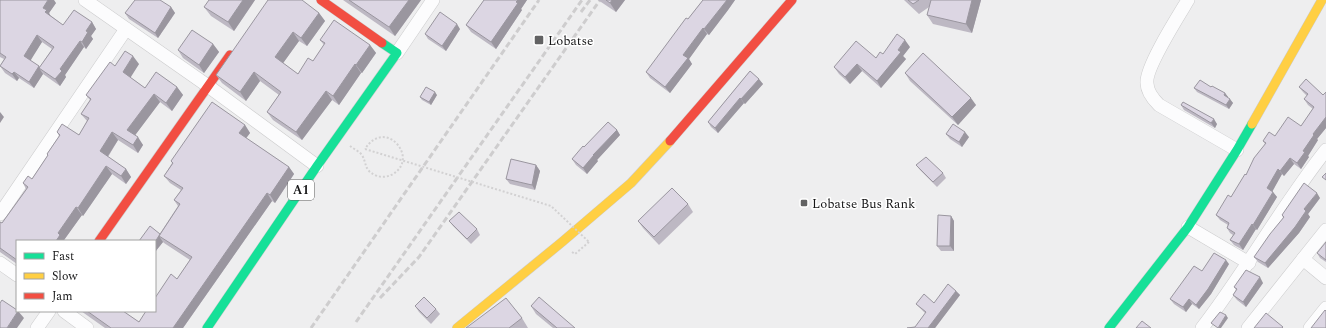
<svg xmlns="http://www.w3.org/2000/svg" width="1326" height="328" viewBox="0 0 1326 328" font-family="Spectral,serif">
	<rect width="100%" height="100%" fill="#eeeeef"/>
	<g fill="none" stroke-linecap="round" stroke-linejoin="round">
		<g stroke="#cccccd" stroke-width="14">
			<g id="street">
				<polyline points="85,0 208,86 317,166"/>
				<path d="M 1188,0 C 1179,15 1145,68 1147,83 C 1147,92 1153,99 1159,105 L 1237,150"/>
				<polyline points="397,53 433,0"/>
				<polyline points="0,214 126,29"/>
				<polyline points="1188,227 1249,263"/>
				<polyline points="1303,259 1326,278"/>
				<polyline points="0,263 17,275"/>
				<polyline points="64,311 87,328"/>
				<polyline points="37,328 49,311"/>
				<path d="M 1202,328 C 1246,271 1281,207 1326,150"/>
				<polyline points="1248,328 1326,230"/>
				<polyline points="1310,328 1326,308"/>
			</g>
		</g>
		<g stroke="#cccccd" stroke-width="10">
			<g id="fast">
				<polyline points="207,328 317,166 397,53 382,43"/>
				<polyline points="1109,328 1188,227 1237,150 1252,124"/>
			</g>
		</g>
		<g stroke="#cccccd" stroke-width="10">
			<g id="slow">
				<polyline points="1252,124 1322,0"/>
				<polyline points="457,328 562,242 631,183 670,141"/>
			</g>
		</g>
		<g stroke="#cccccd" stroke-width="10">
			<g id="jam">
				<polyline points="321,0 382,43"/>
				<polyline points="670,141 792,0"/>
				<polyline points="99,241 230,55"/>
			</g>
		</g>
		<g stroke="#d2d1d2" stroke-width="2" stroke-dasharray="2 2" stroke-linecap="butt">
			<path d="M 350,146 C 354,149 360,152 362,155 C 367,164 364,170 375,175 C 381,178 388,177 393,174 C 420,158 385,117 365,149"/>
			<polyline points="572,252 575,254 589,242"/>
		</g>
		<use href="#street" stroke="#fcfcfd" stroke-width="13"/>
		<use href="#fast" stroke="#16e098" stroke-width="9"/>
		<use href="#slow" stroke="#ffcf43" stroke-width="9"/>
		<use href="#jam" stroke="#f24e42" stroke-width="9"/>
		<g stroke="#cecdce" stroke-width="3" stroke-dasharray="6 3" stroke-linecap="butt">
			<polyline points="581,12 590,0"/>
			<polyline points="380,298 419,257 600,0"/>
			<polyline points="356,322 582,0"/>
			<polyline points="311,328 539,0"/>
		</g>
		<polyline stroke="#d2d1d2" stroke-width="2" stroke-dasharray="2 2" stroke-linecap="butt" points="365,149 551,206 589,242"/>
	</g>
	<g fill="#bdb8c3" fill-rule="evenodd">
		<path d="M 0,0 L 56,3 L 49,13 L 50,15 L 63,25 L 92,22 L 96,29 L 91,36 L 93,39 L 86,49 L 84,47 L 65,75 L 66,77 L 60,86 L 43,74 L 34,88 L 19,78 L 17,81 L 5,73 L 0,66 L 4,59 L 0,57 ZM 42,42 L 52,49 L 40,67 L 30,60 Z"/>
		<polygon points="255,0 234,31 211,16 204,7"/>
		<polygon points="343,0 421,0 395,36"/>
		<polygon points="484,0 527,0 521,9 522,10 496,49 471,32 466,25"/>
		<polygon points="598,0 625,0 616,12"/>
		<polygon points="703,0 735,0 728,10 709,35 707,34 689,59 692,64 670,93 650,78 646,72"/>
		<polygon points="904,0 981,0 972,33 933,24 927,15 929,7 919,14"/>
		<polygon points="171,7 175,13 158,38 129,19 125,13"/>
		<polygon points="319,13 325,21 307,46 299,41 283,63 298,74 313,61 324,45 320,40 370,45 376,53 362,73 361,73 339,105 332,100 302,140 273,120 267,112 279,95 260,81 246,101 222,83 216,75"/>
		<polygon points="460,29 446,51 428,39 425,34"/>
		<polygon points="213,44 219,52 204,73 183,58 178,50"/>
		<polygon points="910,47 903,56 906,59 881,88 862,71 850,84 839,74 834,67 876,58 883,54"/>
		<polygon points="139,64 130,77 145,88 177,87 183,95 172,111 160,102 135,135 143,145 138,153 118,140 108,157 126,169 131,177 126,184 112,174 83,216 82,215 64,240 17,241 17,264 0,252 0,222 2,223 26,189 23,183 32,179 48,155 47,154 59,136 57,132 79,135 87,121 81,114 90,100 86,95 115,66"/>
		<polygon points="750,71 763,84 745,104 744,103 718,133 711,127 708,122"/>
		<polygon points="905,73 976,105 958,125 910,81"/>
		<polygon points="1211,87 1225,93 1228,97 1228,98 1233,103 1229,109 1197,92 1194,88"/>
		<polygon points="1299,87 1323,95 1326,92 1326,128 1317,139 1318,140 1308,156 1309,157 1301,169 1294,164 1284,176 1282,174 1272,191 1277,197 1257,230 1256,229 1243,250 1234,245 1230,240 1233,235 1230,233 1227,228 1228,225 1220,220 1216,215 1231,197 1246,175 1265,144 1263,141 1275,136 1301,126 1313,109 1308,105 1304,99 1307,96 1303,92"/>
		<polygon points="437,95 431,105 422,100 420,97"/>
		<polygon points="1181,105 1217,124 1215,128 1184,110"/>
		<polygon points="245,125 250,133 246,138 289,167 294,174 275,203 272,201 183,328 105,328 81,311 123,311 139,322 177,279 190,260 164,243 163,242 155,252 155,241 178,206 174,200 181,190 170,183 164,176 172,163 171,161"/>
		<polygon points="617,130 620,135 597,160 598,161 587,174 576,165 572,159 584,147"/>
		<polygon points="946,134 969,137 962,147 950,139"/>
		<polygon points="536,165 540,171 535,190 510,184 506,179"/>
		<polygon points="916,165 943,173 946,178 937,187 920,170"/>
		<polygon points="1320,198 1308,214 1310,217 1299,233 1268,268 1258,262 1254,257 1283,218 1282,215"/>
		<polygon points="688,204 693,212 659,245 643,228 638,221"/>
		<polygon points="951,216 954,221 954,251 941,251 937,246"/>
		<polygon points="449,221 477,229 480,235 471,244 453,226"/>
		<polygon points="1326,242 1326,262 1320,258 1317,253"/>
		<polygon points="1229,264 1211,294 1199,309 1192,304 1186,312 1174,304 1170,299 1202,271"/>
		<polygon points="1263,283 1246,307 1237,300 1233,295 1236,290 1234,287"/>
		<polygon points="956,291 960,295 935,328 907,328 915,327 926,314 916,304 934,303"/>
		<polygon points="415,306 436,309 440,314 431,324 419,312"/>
		<polygon points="531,306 575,328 553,328 536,314"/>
		<polygon points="522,318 528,328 466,328"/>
	</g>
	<g fill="#9a969f">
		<polygon points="48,0 54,0 56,3 49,13 51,17 45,12 43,8"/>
		<polygon points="243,0 255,0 234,31 228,22"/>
		<polygon points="409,0 421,0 395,36 389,27"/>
		<polygon points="518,0 527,0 521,9 522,10 496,49 491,42"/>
		<polygon points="612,0 625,0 616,12 610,3"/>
		<polygon points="727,0 735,0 728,10 709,35 704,29"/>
		<polygon points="972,0 981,0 972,33 966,24"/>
		<polygon points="171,7 175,13 158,38 155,33"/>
		<polygon points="319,13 325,21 307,46 301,38"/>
		<polygon points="92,22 96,29 91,36 93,39 86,49 82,42 86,31"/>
		<polygon points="457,24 460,29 446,51 442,46"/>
		<polygon points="703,28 707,34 689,59 692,64 670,93 665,87 683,55"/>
		<polygon points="293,32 299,41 281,66 275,57"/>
		<polygon points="37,35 42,42 29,63 24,56"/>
		<polygon points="905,40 910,47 903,56 906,59 881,88 877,81"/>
		<polygon points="80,41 84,47 65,75 66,77 60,86 55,79 60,69"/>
		<polygon points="213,44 219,52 204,73 199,65"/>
		<polygon points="370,45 376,53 362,73 356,65"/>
		<polygon points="133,56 139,64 129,80 123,72"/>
		<polygon points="355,64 361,73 339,105 333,96"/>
		<polygon points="857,64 862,71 850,84 845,77"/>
		<polygon points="39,66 42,70 39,68 43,74 34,88 29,82"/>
		<polygon points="14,72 19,78 17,81 12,74"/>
		<polygon points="254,72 260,81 246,101 240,92"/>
		<polygon points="759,79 763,84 745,104 741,99"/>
		<polygon points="177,87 183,95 172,111 166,103"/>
		<polygon points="326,91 332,100 302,140 296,132"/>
		<polygon points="435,92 437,95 431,105 429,102"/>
		<polygon points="1225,93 1228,97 1227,99 1224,95"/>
		<polygon points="154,94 160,102 133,138 127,130"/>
		<polygon points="740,98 744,103 718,133 715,128"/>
		<polygon points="971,98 976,105 958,125 952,117"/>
		<polygon points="1230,99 1233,103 1229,109 1226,105"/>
		<polygon points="0,112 4,117 0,123"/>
		<polygon points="1326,117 1326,128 1317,139 1318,140 1308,156 1309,157 1301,169 1297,163 1303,151 1313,134"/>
		<polygon points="1214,119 1217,124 1215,128 1211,123"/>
		<polygon points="245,125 250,133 244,141 239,133"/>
		<polygon points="617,130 620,135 597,160 598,161 587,174 583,168 593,155"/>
		<polygon points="112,132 118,140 106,159 100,151"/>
		<polygon points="965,132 969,137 962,147 959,142"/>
		<polygon points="138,137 143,145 138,153 133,145"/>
		<polygon points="1290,158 1294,164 1284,176 1280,171"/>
		<polygon points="536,165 540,171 535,190 532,185"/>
		<polygon points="106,166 112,174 83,216 78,208"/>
		<polygon points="289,167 294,174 275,203 270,195"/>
		<polygon points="126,169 131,177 126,184 121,176"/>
		<polygon points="1278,169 1282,174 1271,194 1267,188"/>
		<polygon points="1273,192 1277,197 1257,230 1253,225"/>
		<polygon points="267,193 272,201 183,328 173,328"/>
		<polygon points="1317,193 1320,198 1308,214 1310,217 1299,233 1268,268 1265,263 1304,209"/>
		<polygon points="76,207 82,215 64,240 65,241 56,241 58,233"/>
		<polygon points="951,216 954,221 954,251 950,246"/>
		<polygon points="1252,224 1256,229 1243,250 1239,244"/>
		<polygon points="159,236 163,242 155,252 155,242"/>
		<polygon points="1226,260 1229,264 1211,294 1199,309 1196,305"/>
		<polygon points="1260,277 1263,283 1246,307 1243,302"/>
		<polygon points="956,291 960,295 935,328 928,328"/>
		<polygon points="1189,299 1192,304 1186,312 1183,307"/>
		<polygon points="18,311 24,318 17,328 7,328"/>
		<polygon points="1226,315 1228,318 1221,328 1218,328"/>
	</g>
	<g fill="#dcd6e3" stroke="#9a969f">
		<polygon points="0,0 48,0 43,8 47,10 45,12 63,25 74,10 92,22 86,31 88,32 82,42 80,41 60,69 62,71 55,79 39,68 54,47 37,35 24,56 39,66 29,82 14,72 12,74 0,66 6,57 0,53"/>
		<polygon points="135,0 160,0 171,7 155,33 125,13"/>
		<polygon points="209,0 243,0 228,22 204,7"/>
		<polygon points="268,0 302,0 319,13 301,38 293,32 275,57 298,74 308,58 313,61 325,43 320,40 334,20 370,45 356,65 355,64 333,96 326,91 296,132 267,112 281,92 254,72 240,92 216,75"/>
		<polygon points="349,0 409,0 389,27"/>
		<polygon points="484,0 518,0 516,2 518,3 491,42 466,25"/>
		<polygon points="606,0 612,0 610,3"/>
		<polygon points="703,0 727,0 704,29 703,28 683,55 688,58 665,87 646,72 686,18 688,19"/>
		<polygon points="908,0 919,0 913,4"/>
		<polygon points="931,0 972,0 966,24 927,15"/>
		<polygon points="440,12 457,24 442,46 425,34"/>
		<polygon points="192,30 213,44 199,65 178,50"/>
		<polygon points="897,34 905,40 898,50 901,52 877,81 857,64 845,77 834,67 856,41 876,58 880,52 883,54"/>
		<polygon points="125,51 133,56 123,72 145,88 156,72 177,87 166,103 154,94 127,130 138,137 133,145 112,132 100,151 126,169 121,176 106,166 78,208 76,207 58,233 60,235 56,241 17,241 17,260 0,248 0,222 2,223 28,187 23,183 28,176 32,179 48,155 47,154 60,135 57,132 62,124 79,135 89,118 81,114 91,99 86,95 110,62 115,66"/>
		<polygon points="923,53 971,98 952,117 905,73"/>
		<polygon points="750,71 759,79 741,99 740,98 715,128 708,122"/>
		<polygon points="1306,79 1323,95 1326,92 1326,117 1313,134 1314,135 1303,151 1305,152 1297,163 1290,158 1280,171 1278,169 1267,188 1273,192 1253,225 1252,224 1239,244 1230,240 1235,233 1227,228 1229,223 1216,215 1228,195 1231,197 1245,174 1246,175 1254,158 1266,143 1263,141 1269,132 1275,136 1288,117 1301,126 1314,107 1304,99 1308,94 1299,87"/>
		<polygon points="1200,80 1211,87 1212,86 1225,93 1224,95 1230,99 1226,105 1194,88"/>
		<polygon points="426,87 435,92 429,102 420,97"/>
		<polygon points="212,102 245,125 239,133 289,167 270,195 267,193 173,328 111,328 87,311 123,311 139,322 146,311 155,311 155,298 171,274 177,279 192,257 159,236 180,204 174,200 183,188 164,176 173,163 171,161"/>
		<polygon points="1183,102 1214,119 1211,123 1181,105"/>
		<polygon points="608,122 617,130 593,155 594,155 583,168 572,159 583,146 584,147"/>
		<polygon points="953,124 965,132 959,142 946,134"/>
		<polygon points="926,157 943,173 933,182 916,165"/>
		<polygon points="511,159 536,165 532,185 506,179"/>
		<polygon points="1326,173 1326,180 1322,177"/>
		<polygon points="1304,183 1317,193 1304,209 1306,211 1295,227 1265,263 1254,257 1270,234 1284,217 1282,215"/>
		<polygon points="672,188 688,204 654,237 638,221"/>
		<polygon points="459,212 477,229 467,239 449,221"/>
		<polygon points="938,215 951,216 950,246 937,246"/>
		<polygon points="150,226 160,234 155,242 155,241 139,241"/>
		<polygon points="1326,242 1326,260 1317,253"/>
		<polygon points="1214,253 1226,260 1208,289 1196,305 1189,299 1183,307 1170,299 1194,266 1202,271"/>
		<polygon points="1246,270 1260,277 1243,302 1233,295 1237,289 1234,287"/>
		<polygon points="948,284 956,291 928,328 907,328 915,327 926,312 916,304 924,294 934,303"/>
		<polygon points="424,297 436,309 427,318 415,306"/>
		<polygon points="539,297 575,328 557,328 531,306"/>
		<polygon points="506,298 522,318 509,328 466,328"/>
		<polygon points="2,300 17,310 17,311 18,311 7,328 0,328 0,303"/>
		<polygon points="1325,310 1326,311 1326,328 1311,328"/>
		<polygon points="1220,312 1226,315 1218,328 1211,323"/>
		<polygon points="1266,313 1283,327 1282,328 1254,328"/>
		<polygon points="1142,321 1151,328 1136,328"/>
	</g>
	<g fill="#626263" stroke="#fff" stroke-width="1.5">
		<rect x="534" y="35" width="10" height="10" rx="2"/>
		<rect x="800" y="199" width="8" height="8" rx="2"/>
	</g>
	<g text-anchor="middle" stroke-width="3" stroke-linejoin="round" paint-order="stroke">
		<rect fill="#fff" stroke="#5c5c5d" stroke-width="1" x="288" y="180" width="26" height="20" rx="3"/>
		<g font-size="12" font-weight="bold" fill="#161617">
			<text x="301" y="194">A1</text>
		</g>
		<g font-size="13" fill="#161617" stroke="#fff" text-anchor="start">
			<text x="548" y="45">Lobatse</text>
			<text x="812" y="208">Lobatse Bus Rank</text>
		</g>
	</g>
	<rect x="16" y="240" width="140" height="72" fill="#ffffff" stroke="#a2a2a2"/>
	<rect x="24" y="253" width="20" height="6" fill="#16e098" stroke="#a2a2a2"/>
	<text x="52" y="260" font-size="12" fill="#161617">Fast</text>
	<rect x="24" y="273" width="20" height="6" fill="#ffcf43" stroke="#a2a2a2"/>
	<text x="52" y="280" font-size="12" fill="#161617">Slow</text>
	<rect x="24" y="293" width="20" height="6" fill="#f24e42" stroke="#a2a2a2"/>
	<text x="52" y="300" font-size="12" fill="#161617">Jam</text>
</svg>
